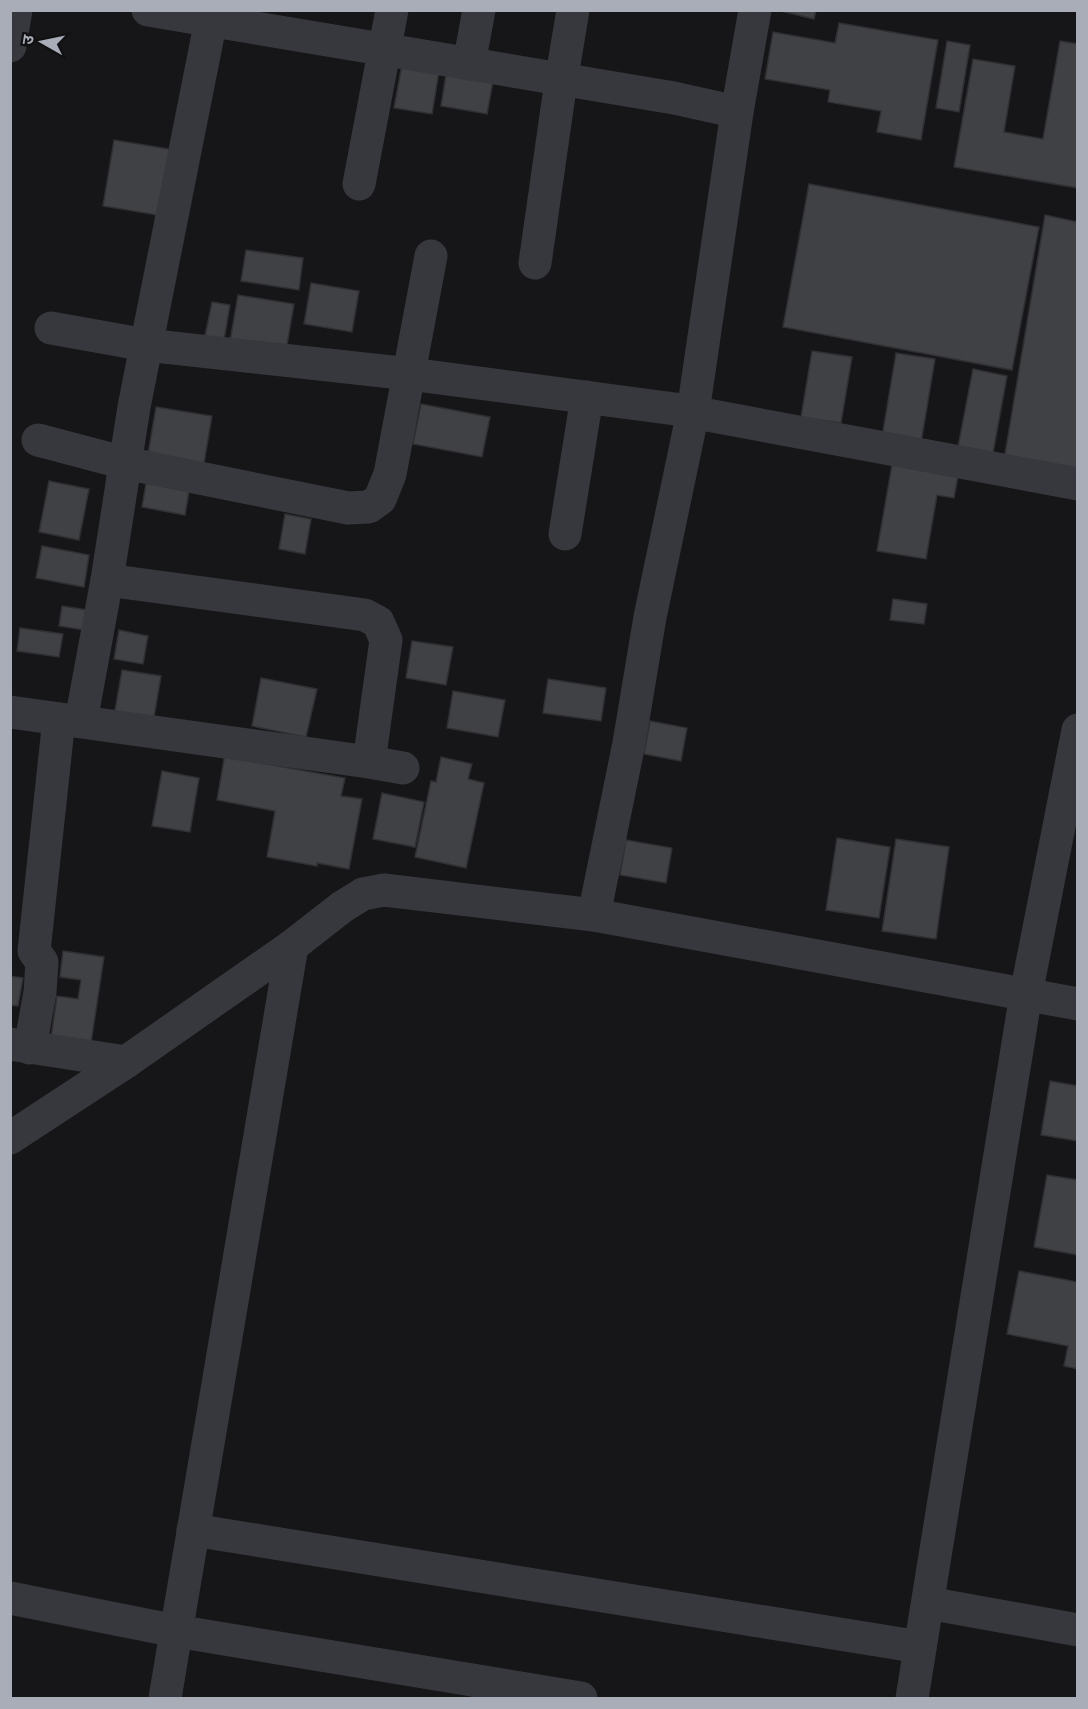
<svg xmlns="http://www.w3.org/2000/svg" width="1088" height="1709" viewBox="0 0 1088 1709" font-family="Karla,'Noto Sans Devanagari',sans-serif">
	<rect width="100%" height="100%" fill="#161618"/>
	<g fill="#404145" stroke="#303034" stroke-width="1.5">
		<polygon points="777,10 816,10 814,19"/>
		<polygon points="839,23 938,40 921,140 877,132 881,111 828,102 830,90 765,79 773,32 835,43"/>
		<polygon points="947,41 970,45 959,112 936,108"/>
		<polygon points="1060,41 1078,44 1078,188 954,167 973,59 1015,66 1004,132 1043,139"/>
		<polygon points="403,59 440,65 432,114 394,108"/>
		<polygon points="447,68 494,76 487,114 441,106"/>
		<polygon points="114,140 181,151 169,217 103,206"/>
		<polygon points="809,184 1039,227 1012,370 783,327"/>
		<polygon points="1045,215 1078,222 1078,474 1004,460"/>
		<polygon points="246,250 303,258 299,290 241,281"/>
		<polygon points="311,283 359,291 352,332 304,324"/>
		<polygon points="238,295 294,304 286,351 230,341"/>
		<polygon points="212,302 230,305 224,340 205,336"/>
		<polygon points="812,351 852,357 841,423 801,417"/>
		<polygon points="896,353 935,359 920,449 881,443"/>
		<polygon points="973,369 1007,376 991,464 956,457"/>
		<polygon points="421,404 490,417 482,457 413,444"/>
		<polygon points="156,407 212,416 203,469 147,460"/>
		<polygon points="893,459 959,470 954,498 937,495 926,559 877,551"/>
		<polygon points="148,472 191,479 185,515 142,507"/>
		<polygon points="49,481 89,489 79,540 39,532"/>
		<polygon points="285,514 311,519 305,554 279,549"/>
		<polygon points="42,546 89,555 84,587 36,578"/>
		<polygon points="893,599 927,604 924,624 890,620"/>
		<polygon points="62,606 88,610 84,630 59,626"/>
		<polygon points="20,628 63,634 59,657 17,651"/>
		<polygon points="119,630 148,636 143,664 114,659"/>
		<polygon points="412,641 453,647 446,685 406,678"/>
		<polygon points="122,670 161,676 153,723 114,716"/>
		<polygon points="261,678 317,689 306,737 252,726"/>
		<polygon points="548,679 606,688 601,721 543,713"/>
		<polygon points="453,691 505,700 498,737 447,728"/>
		<polygon points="650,721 687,728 681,761 644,754"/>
		<polygon points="226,748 244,760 345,778 341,796 362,799 349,869 317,863 317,866 267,857 275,811 217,800"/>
		<polygon points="441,757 472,764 468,779 484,783 466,868 415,857 431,781 436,782"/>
		<polygon points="162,771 199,778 190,832 152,826"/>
		<polygon points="382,793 424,802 415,847 373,839"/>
		<polygon points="837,838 890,847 879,918 826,910"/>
		<polygon points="896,839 949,847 936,939 882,931"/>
		<polygon points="626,840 672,848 666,883 620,875"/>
		<polygon points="63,951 104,957 91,1043 51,1038 57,996 78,999 81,980 60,977"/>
		<polygon points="10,976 23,978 18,1006 10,1005"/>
		<polygon points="1050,1081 1078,1086 1078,1141 1041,1135"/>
		<polygon points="1047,1175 1078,1180 1078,1255 1034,1247"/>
		<polygon points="1019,1271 1078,1282 1078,1369 1064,1366 1068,1346 1007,1334"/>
	</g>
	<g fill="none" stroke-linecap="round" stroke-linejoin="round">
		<g stroke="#37383d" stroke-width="33">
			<polyline points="148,10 674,98 737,112 693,412 650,617 629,743 594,915"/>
			<polyline points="10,46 16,10"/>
			<polyline points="469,64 479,10"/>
			<polyline points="737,112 755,10"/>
			<polyline points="359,184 392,10"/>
			<polyline points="535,263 560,88 573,10"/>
			<polyline points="51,328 146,345 410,374 675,409 1078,484"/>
			<polyline points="38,440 125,463 348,508 369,507 380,499 390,474 431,256"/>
			<polyline points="565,534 587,397"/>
			<polyline points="107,580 365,615 378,622 386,640 369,762"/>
			<polyline points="10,712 369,762 403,768"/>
			<polyline points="81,721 107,580 134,407 213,10"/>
			<polyline points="10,1044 126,1062"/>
			<polyline points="30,1048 40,992 42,962 34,951 59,719"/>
			<polyline points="10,1138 126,1062 292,946 342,907 363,894 384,890 594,915 1078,1004"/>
			<polyline points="193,1530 920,1647"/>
			<polyline points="10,1598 176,1631 581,1698"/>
			<polyline points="928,1603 1078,1630"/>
			<polyline points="165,1698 292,946"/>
			<polyline points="912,1698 1026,994 1078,730"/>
		</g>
	</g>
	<rect width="1088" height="1709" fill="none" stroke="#a8adb8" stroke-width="24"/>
	<g transform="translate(42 42) rotate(279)" stroke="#111113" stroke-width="4.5" paint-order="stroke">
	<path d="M0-4.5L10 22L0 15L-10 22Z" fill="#a8adb8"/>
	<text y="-9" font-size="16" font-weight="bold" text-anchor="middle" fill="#a8adb8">उ</text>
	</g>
</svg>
